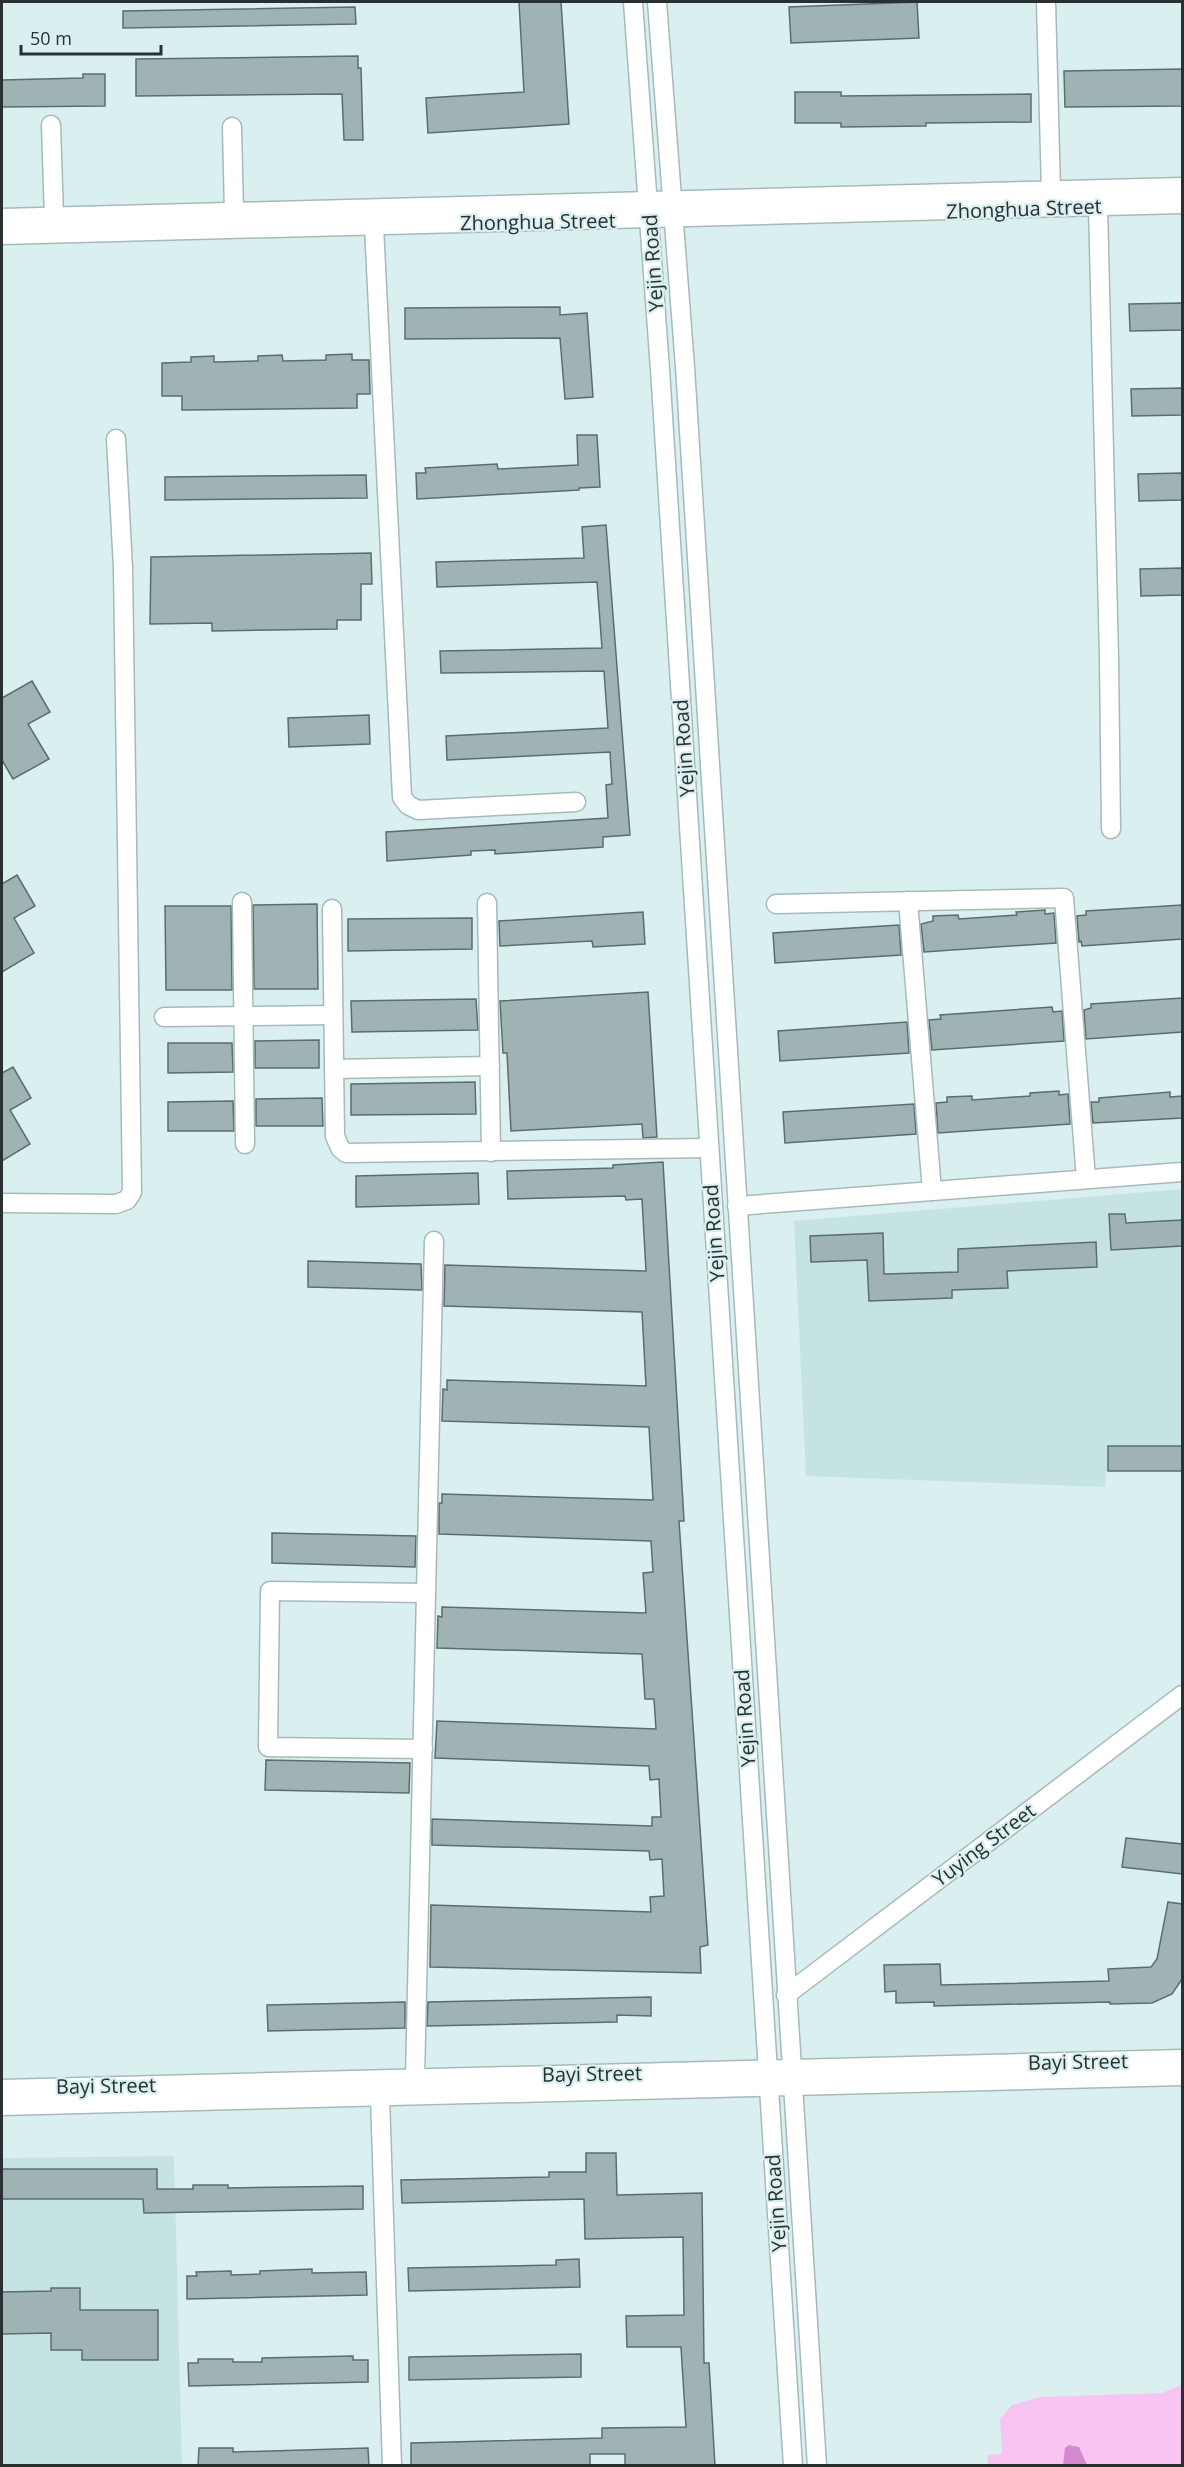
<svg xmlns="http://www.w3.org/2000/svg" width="1184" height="2467" viewBox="0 0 1184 2467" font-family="'Open Sans',sans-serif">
	<rect width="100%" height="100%" fill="#daefef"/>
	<g fill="#c6e3e3">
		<polygon points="1182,1189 1182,1471 1106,1471 1105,1487 806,1476 794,1221"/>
		<polygon points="174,2156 182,2465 2,2465 2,2158"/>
	</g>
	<polygon fill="#f8c5f2" points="1182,2385 1182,2465 988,2465 987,2455 1002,2454 1000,2419 1012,2405 1040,2397 1162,2393"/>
	<polygon fill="#d589ce" points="1069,2445 1079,2447 1087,2465 1063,2465 1065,2448"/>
	<g fill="#a0b3b4" stroke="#5b6d6d" stroke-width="1.5">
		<polygon points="519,2 561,2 569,124 428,133 426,98 524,92"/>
		<polygon points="917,2 919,38 791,43 789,7"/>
		<polygon points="355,7 356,24 123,28 123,11"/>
		<polygon points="358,56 358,68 361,68 363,140 344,140 342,94 136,96 136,59"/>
		<polygon points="1182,69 1182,106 1065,107 1064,71"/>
		<polygon points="83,74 105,74 105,106 2,107 2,80 83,78"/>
		<polygon points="795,92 841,92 841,96 1031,94 1031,122 926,123 926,126 841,127 841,123 795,123"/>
		<polygon points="1182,303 1182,330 1130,331 1129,304"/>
		<polygon points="560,307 560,315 587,313 593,397 565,399 560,338 405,339 405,308"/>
		<polygon points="352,354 352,360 369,360 370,394 357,394 357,408 182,410 182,396 162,396 162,363 191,362 191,357 214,356 214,362 258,361 258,356 282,355 283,361 326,360 326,355"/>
		<polygon points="1182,388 1182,415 1132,416 1131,389"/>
		<polygon points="577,435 597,435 600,487 579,488 579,490 417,499 416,473 426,473 425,468 497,464 498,469 578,465"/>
		<polygon points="1182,473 1182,500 1139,501 1138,474"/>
		<polygon points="366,475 367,498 165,500 165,477"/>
		<polygon points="606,525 630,835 603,837 603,847 495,854 495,850 471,851 471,855 387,861 386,832 608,818 606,785 612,784 610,752 447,760 446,736 608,728 604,671 441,673 440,651 602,648 597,582 437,587 436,562 584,558 582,527"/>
		<polygon points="371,553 372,584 361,584 361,620 337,620 337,629 212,631 212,623 150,624 151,557"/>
		<polygon points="1182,568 1182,595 1141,596 1140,569"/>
		<polygon points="32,681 50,712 28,724 49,759 13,779 2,760 2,698"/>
		<polygon points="369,715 370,744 289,747 288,718"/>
		<polygon points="17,875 35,906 14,918 34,953 2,972 2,884"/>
		<polygon points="317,904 318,989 254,989 253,905"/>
		<polygon points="1182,905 1182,939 1082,946 1081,941 1079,942 1077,916 1086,915 1086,911"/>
		<polygon points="165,906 231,906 232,990 166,990"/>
		<polygon points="1045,910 1045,914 1054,913 1056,943 924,952 921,924 933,921 933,916 958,915 959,919 1017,915 1016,912"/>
		<polygon points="643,912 645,944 593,947 592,941 500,946 499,921"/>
		<polygon points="472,918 472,949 348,951 348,919"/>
		<polygon points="899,925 901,955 775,963 773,933"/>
		<polygon points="648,992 657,1137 643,1138 642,1124 511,1131 507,1053 503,1053 500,1001"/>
		<polygon points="1182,998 1182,1032 1086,1039 1084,1010 1091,1008 1091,1004"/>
		<polygon points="476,999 478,1030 352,1032 351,1001"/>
		<polygon points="1052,1007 1053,1012 1062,1011 1064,1041 932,1050 929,1020 941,1019 940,1015"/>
		<polygon points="907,1022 909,1053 780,1061 778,1031"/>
		<polygon points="319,1040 319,1068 255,1068 255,1041"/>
		<polygon points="168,1043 232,1043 233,1072 168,1073"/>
		<polygon points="13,1067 31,1098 10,1110 30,1144 2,1161 2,1073"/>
		<polygon points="475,1082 476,1114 351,1115 351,1084"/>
		<polygon points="1059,1091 1059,1095 1068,1094 1070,1124 938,1133 936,1103 947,1102 947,1097 972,1096 972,1100 1030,1096 1030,1093"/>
		<polygon points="1170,1092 1170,1097 1182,1096 1182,1118 1093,1123 1091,1102 1099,1102 1099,1098"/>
		<polygon points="322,1098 323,1126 256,1126 256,1099"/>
		<polygon points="233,1101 234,1131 168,1131 168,1102"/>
		<polygon points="914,1104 916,1134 785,1143 783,1112"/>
		<polygon points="663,1162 684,1521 679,1521 708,1945 700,1947 701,1973 430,1967 431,1905 651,1912 650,1897 664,1896 662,1859 650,1860 649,1851 432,1845 432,1819 652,1826 652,1817 661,1817 659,1779 650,1780 649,1766 435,1758 437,1721 656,1729 654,1699 645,1699 642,1654 437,1648 438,1616 442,1617 442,1607 646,1613 643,1573 653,1572 651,1541 439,1534 439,1503 442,1503 442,1494 653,1500 649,1427 442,1421 443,1389 447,1390 447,1380 646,1386 642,1312 444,1306 445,1265 646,1271 642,1199 626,1200 625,1196 508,1199 507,1171 613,1168 613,1165"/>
		<polygon points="478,1173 479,1204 356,1207 356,1176"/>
		<polygon points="1109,1214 1125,1214 1126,1223 1182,1220 1182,1246 1111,1250"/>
		<polygon points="883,1233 884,1274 958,1272 958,1249 1096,1242 1097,1267 1007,1271 1008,1288 952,1290 952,1298 869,1301 867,1260 811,1262 810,1236"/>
		<polygon points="308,1261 421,1264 422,1290 308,1287"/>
		<rect x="1108" y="1446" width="74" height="25"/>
		<polygon points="272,1533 416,1536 415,1567 272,1563"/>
		<polygon points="266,1760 410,1763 409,1793 265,1790"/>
		<polygon points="1126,1838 1182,1844 1182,1874 1122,1867"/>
		<polygon points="1168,1902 1182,1904 1182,1979 1172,1994 1152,2003 1110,2004 1110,2002 934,2006 934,2002 896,2003 896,1991 885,1992 884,1965 940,1964 941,1985 1109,1981 1108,1969 1151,1967 1157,1959"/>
		<polygon points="651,1997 651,2016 617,2015 617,2022 427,2026 428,2002"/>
		<polygon points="405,2002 405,2028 268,2031 267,2005"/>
		<polygon points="586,2153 616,2153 617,2195 702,2193 704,2363 709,2363 715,2466 625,2466 625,2454 590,2454 590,2466 411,2466 411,2443 602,2438 602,2428 686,2427 681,2347 627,2347 626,2316 684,2315 683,2237 585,2239 584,2199 402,2203 401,2180 549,2177 549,2172 586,2172"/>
		<polygon points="2,2169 157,2169 157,2189 193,2189 193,2185 228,2185 228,2188 363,2186 363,2209 144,2213 143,2199 2,2199"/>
		<polygon points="579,2259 580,2287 409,2291 408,2268 556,2265 556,2260"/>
		<polygon points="312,2269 312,2273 366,2272 367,2295 187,2299 187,2276 197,2276 196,2272 231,2271 231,2275 260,2274 260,2271"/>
		<polygon points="51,2288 80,2288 80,2310 158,2310 158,2360 82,2360 82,2350 51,2350 51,2333 2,2334 2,2292 51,2291"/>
		<polygon points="581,2354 581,2377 409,2380 409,2357"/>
		<polygon points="353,2356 353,2360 368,2360 368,2382 189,2386 188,2363 198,2363 198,2359 233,2359 233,2362 262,2362 262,2358"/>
		<polygon points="199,2448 233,2448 233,2452 368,2448 369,2466 198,2466"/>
	</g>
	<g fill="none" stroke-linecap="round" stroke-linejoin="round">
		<g stroke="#a6baba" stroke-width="21">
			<g id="minor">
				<polyline points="633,2 660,369 793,2466"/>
				<polyline points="657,2 685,367 817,2466"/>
				<polyline points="1046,2 1051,191"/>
				<polyline points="51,125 54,217"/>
				<polyline points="232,127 234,212"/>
				<polyline points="1098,207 1109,657 1111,829"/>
				<polyline points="2,218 1182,187"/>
				<polyline points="374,226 402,797 408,805 418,810 576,802"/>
				<polyline points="2,235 1182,204"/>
				<polyline points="908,901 932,1191"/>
				<polyline points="242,902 245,1144"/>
				<polyline points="487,903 491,1152"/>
				<polyline points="776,904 1064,898 1086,1179"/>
				<polyline points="332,909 335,1136 340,1148 346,1153 709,1148"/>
				<polyline points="164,1017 333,1015"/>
				<polyline points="334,1069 490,1066"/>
				<polyline points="2,1203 116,1204 127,1200 132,1192 123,568 116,439"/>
				<polyline points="737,1206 1182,1172"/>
				<polyline points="423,1749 268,1747 270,1591 426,1593"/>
				<polyline points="786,1995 1182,1695"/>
				<polyline points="415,2078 434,1241"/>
				<polyline points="2,2089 1182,2059"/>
				<polyline points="380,2097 392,2466"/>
				<polyline points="2,2106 1182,2076"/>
			</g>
		</g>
		<use href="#minor" stroke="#fff" stroke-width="18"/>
	</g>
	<g text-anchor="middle" stroke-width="4.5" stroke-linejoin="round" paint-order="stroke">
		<g font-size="20" fill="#283030" stroke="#daefef">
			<text transform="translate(1024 209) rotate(-2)" y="7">Zhonghua Street</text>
			<text transform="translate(538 222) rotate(-1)" y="7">Zhonghua Street</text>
			<text transform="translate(653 263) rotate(-94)" y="7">Yejin Road</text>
			<text transform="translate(684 748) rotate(-94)" y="7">Yejin Road</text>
			<text transform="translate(714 1233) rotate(-94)" y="7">Yejin Road</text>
			<text transform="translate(745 1718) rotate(-94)" y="7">Yejin Road</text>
			<text transform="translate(984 1845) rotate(-37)" y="7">Yuying Street</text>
			<text transform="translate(1078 2062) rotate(-1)" y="7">Bayi Street</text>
			<text transform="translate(592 2074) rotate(-1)" y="7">Bayi Street</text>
			<text transform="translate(106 2086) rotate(-1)" y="7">Bayi Street</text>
			<text transform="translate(776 2203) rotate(-94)" y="7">Yejin Road</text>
		</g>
	</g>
	<rect width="1184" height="2467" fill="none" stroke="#283030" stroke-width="6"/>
	<path d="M21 45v9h140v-9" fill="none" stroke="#283030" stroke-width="3"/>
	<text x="30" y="45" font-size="18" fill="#283030" stroke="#daefef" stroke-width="4.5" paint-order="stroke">50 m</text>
</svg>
